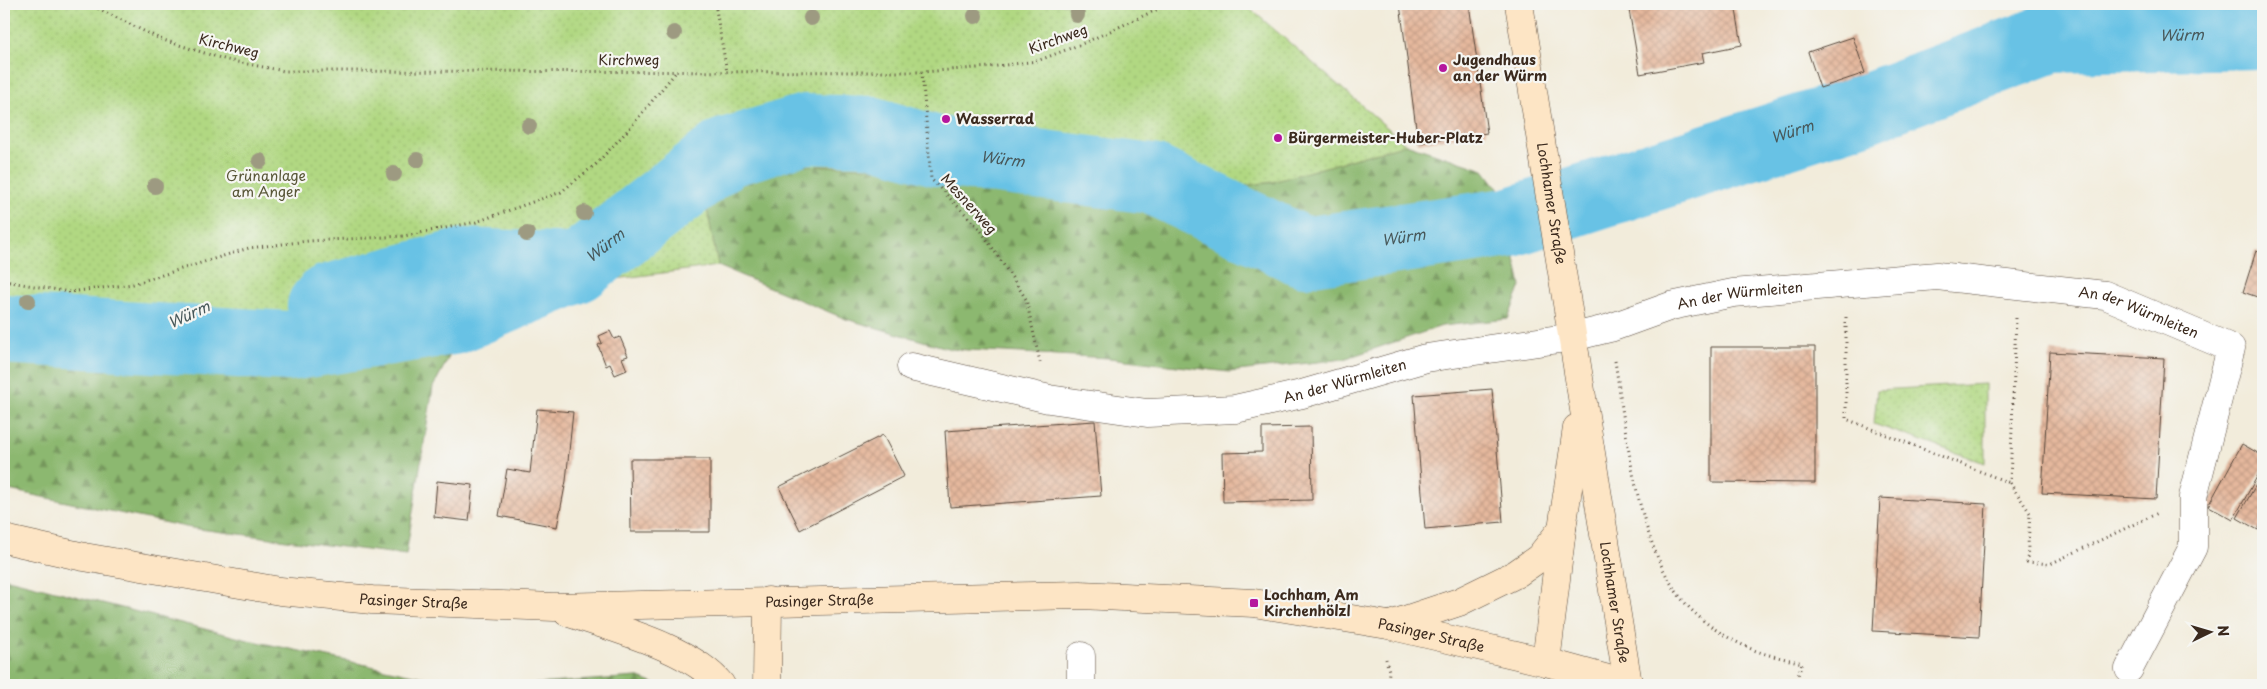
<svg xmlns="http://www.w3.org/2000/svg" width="2267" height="689" viewBox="0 0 2267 689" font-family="'Playpen Sans',sans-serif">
	<defs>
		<pattern id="forest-firs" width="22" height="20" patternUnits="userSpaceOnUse" patternTransform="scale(1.25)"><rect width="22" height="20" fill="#8cb870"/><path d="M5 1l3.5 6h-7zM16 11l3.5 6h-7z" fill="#74965b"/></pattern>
		<pattern id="park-dots" width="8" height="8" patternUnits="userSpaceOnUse" patternTransform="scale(1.25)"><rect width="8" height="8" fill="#b1d882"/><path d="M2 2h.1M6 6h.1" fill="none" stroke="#99ba70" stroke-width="1.8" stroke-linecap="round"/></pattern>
		<pattern id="building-cross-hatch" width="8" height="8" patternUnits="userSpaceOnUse" patternTransform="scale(1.25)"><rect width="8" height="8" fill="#e5b89d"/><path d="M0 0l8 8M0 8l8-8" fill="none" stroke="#c59e87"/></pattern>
	</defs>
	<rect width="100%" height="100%" fill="#f6f6f2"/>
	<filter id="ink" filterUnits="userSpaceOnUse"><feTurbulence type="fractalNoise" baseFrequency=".02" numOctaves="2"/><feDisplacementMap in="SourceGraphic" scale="10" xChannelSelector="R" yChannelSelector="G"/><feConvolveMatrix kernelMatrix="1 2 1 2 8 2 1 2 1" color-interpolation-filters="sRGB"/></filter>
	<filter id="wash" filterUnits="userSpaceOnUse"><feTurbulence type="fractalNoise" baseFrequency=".0096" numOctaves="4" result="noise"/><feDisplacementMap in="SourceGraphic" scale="20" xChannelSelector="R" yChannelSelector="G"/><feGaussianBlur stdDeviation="1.12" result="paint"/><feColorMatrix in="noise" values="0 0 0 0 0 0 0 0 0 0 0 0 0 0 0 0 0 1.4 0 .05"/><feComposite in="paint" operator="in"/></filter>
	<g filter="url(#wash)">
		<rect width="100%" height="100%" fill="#f2ecdb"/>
		<g fill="url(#forest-firs)" stroke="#647147">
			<polygon points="1079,74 1212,190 1272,182 1406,144 1484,170 1500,191 1521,286 1508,319 1442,326 1344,359 1229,372 1109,358 951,349 846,319 718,266 705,199 738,163 985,171"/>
			<polygon points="457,342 433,387 406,555 191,528 4,489 4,344 90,349 151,357 261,366 354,361"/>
			<polygon points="4,578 248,640 432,679 518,685 637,677 657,685 4,685"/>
		</g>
		<g fill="url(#park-dots)" stroke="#768150">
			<polygon points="4,4 1245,4 1406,144 1272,182 1212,190 1172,170 985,171 738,163 705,199 718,266 607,280 457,342 354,361 261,366 151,357 90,349 4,344"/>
			<polygon points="1985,384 1985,463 1874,424 1877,390"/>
		</g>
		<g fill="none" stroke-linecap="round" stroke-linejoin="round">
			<g stroke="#68c2e5" stroke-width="70">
				<polyline points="322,306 328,299 464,263 555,267"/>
				<path id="s1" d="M 4,329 L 289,346 L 453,320 L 577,268 L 725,153 L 805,129 L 870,131 L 937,151 L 1152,179 L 1304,252 L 1508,223 L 1861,110 L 2051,38 L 2263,34"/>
			</g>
		</g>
		<g id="blocks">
			<g fill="url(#building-cross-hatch)">
				<polygon points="1400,4 1469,4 1487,133 1418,143"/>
				<polygon points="1628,4 1735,4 1742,45 1702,53 1704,62 1640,74"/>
				<polygon points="1853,37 1865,73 1820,88 1808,52"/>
				<polygon points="2256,251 2263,253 2263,299 2243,292"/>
				<polygon points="610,331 614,339 620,337 628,356 622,358 627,370 615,375 610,364 606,366 598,345 602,343 599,336"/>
				<polygon points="1711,347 1815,347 1815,483 1711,482"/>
				<polygon points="2050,352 2164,358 2156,499 2042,493"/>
				<polygon points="1492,389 1503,522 1425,529 1414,395"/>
				<polygon points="537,409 573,412 566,481 557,527 499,516 507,469 530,473"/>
				<polygon points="1095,421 1101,496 950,507 945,431"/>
				<polygon points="1311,427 1312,500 1223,502 1222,453 1262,452 1262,428"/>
				<polygon points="883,435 904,476 800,530 779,487"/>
				<polygon points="2242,444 2263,456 2263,466 2233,520 2208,506"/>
				<polygon points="630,459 710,459 710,532 631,532"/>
				<polygon points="437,481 473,485 469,521 434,517"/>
				<polygon points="2257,483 2263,486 2263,520 2258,530 2237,518"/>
				<polygon points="1880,498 1986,504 1979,637 1873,631"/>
			</g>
		</g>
	</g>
	<g filter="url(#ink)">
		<use href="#blocks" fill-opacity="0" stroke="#56473a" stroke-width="1"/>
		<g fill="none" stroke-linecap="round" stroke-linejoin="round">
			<g stroke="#56473a" stroke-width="29">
				<g id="street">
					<path id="s2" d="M 911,367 L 1049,399 L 1147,413 L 1235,409 L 1302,394 L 1426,358 L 1573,337 L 1610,328 L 1671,306 L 1733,293 L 1937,276 L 2105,295 L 2231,348 L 2193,497 L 2193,547 L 2129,669"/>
					<polyline points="1081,685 1081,656"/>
				</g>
			</g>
			<g stroke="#56473a" stroke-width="29">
				<g id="secondary">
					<path id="s3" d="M 1519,4 C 1557,230 1590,458 1628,684"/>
					<path id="s4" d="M 4,539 L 84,557 L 280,591 L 372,600 L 554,607 L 1080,595 L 1254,603 L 1388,625 L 1546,662 L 1630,685"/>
					<path d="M 567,612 C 612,628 692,648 721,685"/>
					<polyline points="1390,625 1459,602 1516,574 1539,558 1562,529"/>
					<polyline points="1546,662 1562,529 1577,428"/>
					<polyline points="767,685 768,601"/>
				</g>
			</g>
			<g stroke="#56473a" stroke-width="3" stroke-dasharray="1 4" stroke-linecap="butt">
				<polyline points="89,4 160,39 227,60 284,71 922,72 990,67 1037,61 1084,43 1169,4"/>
				<polyline points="715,4 727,72"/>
				<polyline points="922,72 931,179 980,229 1026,299 1040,362"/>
				<polyline points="4,281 70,292 133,284 249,248 308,241 404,236 476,222 561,192 596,164 629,129 676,72"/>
				<polyline points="1846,317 1846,419 2010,483"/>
				<polyline points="2016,318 2010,483 2030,513 2027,562 2050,564 2158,513"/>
				<path d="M 1615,361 C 1626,431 1636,536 1678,594 C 1694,617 1722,636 1747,647 C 1763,655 1784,658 1802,663 L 1795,685"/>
				<polyline points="1386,659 1389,671 1388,685"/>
			</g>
			<use href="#street" stroke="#fff" stroke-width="28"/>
			<use href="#secondary" stroke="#fde5c5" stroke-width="28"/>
		</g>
		<g fill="#9d9a81">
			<circle cx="1077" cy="15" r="8"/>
			<circle cx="975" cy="16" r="8"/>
			<circle cx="811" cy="18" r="8"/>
			<circle cx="674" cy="33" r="8"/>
			<circle cx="529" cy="126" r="8"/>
			<circle cx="417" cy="160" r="8"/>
			<circle cx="260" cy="161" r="8"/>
			<circle cx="394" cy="174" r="8"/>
			<circle cx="155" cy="186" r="8"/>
			<circle cx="584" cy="213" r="8"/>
			<circle cx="527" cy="234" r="8"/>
			<circle cx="28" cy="301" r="8"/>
		</g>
	</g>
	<g fill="#b5179e" stroke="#f6f6f2" stroke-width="2">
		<circle cx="1443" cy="68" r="5"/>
		<circle cx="946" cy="119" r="5"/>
		<circle cx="1278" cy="138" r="5"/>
		<rect x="1249" y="598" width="10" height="10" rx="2.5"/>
	</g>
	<g text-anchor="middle" stroke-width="4.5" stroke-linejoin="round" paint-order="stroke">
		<g font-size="14" fill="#3b2a1e" stroke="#f6f6f2">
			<text transform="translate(1058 39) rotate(-20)" y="5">Kirchweg</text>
			<text transform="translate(229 46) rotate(14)" y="5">Kirchweg</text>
			<text x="629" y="65">Kirchweg</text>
			<text dy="5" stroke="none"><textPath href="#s3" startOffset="202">Lochhamer Straße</textPath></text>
			<text transform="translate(969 204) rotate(48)" y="5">Mesnerweg</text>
			<text dy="5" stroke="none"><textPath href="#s2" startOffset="848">An der Würmleiten</textPath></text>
			<text dy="5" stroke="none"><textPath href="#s2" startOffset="1252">An der Würmleiten</textPath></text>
			<text dy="5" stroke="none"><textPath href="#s2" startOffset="442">An der Würmleiten</textPath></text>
			<text dy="5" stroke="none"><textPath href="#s4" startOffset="821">Pasinger Straße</textPath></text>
			<text dy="5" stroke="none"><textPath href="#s4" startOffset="415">Pasinger Straße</textPath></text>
			<text dy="5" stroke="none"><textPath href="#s3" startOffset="606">Lochhamer Straße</textPath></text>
			<text dy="5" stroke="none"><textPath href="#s4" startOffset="1436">Pasinger Straße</textPath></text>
		</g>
		<g font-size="14" font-weight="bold" fill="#3b2a1e" stroke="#f6f6f2" text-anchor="start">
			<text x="1453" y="65">Jugendhaus<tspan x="1453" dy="16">an der Würm</tspan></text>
			<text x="956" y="124">Wasserrad</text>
			<text x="1288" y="143">Bürgermeister-Huber-Platz</text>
			<text x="1264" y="600">Lochham, Am<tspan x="1264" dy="16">Kirchenhölzl</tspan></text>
		</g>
		<g font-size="14" fill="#585637" stroke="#f6f6f2">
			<text x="266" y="181">Grünanlage<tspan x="266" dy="16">am Anger</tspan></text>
		</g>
		<g font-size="15" font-style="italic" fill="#48585a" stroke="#f6f6f2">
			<text dy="5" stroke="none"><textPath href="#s1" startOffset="2288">Würm</textPath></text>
			<text dy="5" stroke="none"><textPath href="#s1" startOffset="1882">Würm</textPath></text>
			<text dy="5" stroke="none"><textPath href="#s1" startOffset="1058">Würm</textPath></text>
			<text dy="5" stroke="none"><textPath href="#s1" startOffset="1478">Würm</textPath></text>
			<text dy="5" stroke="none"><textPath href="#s1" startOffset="622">Würm</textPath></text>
			<text transform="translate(189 315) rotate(-25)" y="5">Würm</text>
		</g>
	</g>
	<rect width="2267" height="689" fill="none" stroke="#f6f6f2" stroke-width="20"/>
	<g transform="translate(2210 632) rotate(85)" stroke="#f6f6f2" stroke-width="4" paint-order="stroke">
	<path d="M0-4L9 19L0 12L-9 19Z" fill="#3b2a1e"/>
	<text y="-8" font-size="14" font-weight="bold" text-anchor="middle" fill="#3b2a1e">N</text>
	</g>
</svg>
